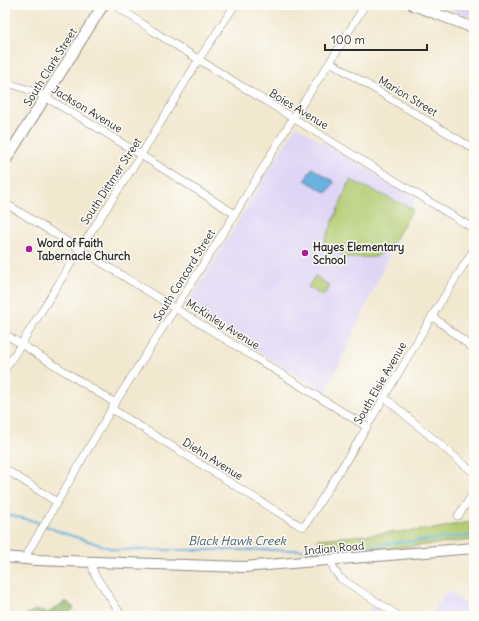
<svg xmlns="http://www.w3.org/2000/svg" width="479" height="621" viewBox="0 0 479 621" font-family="Delius,sans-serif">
	<rect width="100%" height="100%" fill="#fdfcf7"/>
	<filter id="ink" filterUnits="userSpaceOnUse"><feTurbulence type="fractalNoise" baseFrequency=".025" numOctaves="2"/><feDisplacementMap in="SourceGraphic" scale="8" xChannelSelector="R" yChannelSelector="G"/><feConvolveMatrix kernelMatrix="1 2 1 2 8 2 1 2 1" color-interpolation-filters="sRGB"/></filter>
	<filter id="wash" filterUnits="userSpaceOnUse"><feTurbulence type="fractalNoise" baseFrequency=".012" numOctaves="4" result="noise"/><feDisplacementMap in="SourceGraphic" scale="16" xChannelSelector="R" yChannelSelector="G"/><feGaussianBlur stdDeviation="0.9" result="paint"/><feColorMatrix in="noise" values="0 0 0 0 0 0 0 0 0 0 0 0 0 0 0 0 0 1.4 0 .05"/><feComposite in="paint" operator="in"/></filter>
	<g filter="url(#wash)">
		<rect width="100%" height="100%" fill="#f2e8d0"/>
		<g fill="#dfd5f5">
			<polygon points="439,5 474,5 474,18"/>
			<polygon points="296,126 416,198 326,393 186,307"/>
			<polygon points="448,590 474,610 474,616 430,616"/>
			<polygon points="373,604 390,616 366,616"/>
		</g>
		<g fill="#b2cc72" stroke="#6e7c4e">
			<polygon points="350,180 413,209 396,238 387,250 375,257 347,258 324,243"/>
			<polygon points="315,276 330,286 323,296 308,287"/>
			<polygon points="474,521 474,540 326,555 318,539 433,529"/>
		</g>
		<polygon fill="#8db064" stroke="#5c6e48" points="66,601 74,608 67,616 23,616 35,610 48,613"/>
		<polygon fill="#69b3e1" stroke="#4a6f86" points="312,168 334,182 327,193 305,180"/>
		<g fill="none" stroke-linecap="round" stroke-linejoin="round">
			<polyline stroke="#69b3e1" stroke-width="2" points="5,514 34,521 60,532 116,550 320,550 467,536 474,534"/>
		</g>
	</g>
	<g filter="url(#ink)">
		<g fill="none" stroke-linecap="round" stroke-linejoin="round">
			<g stroke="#8e8a7e" stroke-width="8">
				<g id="street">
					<polyline points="115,5 153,31 246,89 474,229"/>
					<polyline points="330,62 474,149"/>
					<polyline points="5,82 38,93 93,125 235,214"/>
					<polyline points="5,203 367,427"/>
					<polyline points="432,316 474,349"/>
					<polyline points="5,334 115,403"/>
					<polyline points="5,370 80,249 141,155 199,59 235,5"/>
					<polyline points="384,397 474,473"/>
					<polyline points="112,409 297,524 303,527 306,524 359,440 432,316 474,249"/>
					<polyline points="5,469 57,502"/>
					<polyline points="458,516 474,492"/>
					<polyline points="24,559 115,403 235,214 293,118 330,62 365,5"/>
					<polyline points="331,560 334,570 340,578 399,616"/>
					<polyline points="92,562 93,570 95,575 122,616"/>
				</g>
			</g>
			<g stroke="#8e8a7e" stroke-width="12">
				<g id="secondary">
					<polyline points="413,5 474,28"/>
					<polyline points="5,161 103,5"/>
					<polyline points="5,557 36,560 244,567 474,548"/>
				</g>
			</g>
			<use href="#street" stroke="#fff" stroke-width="7"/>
			<use href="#secondary" stroke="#fff" stroke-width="10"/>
		</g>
	</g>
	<g fill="#b5179e" stroke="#fdfcf7" stroke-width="1.5">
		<circle cx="29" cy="249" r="4"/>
		<circle cx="305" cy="253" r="4"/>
	</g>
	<g text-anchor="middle" stroke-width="3" stroke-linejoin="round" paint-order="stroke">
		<g font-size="11" fill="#2b2b2b" stroke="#fdfcf7">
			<text transform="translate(50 67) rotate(-58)" y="4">South Clark Street</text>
			<text transform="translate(408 96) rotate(31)" y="4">Marion Street</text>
			<text transform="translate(87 109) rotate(31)" y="4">Jackson Avenue</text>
			<text transform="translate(299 109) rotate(31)" y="4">Boies Avenue</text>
			<text transform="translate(111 181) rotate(-57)" y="4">South Dittmer Street</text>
			<text transform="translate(184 275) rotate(-58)" y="4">South Concord Street</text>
			<text transform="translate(223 324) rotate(32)" y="4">McKinley Avenue</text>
			<text transform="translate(380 383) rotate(-60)" y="4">South Elsie Avenue</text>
			<text transform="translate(213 459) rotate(32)" y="4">Diehn Avenue</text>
			<text transform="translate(334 548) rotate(-5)" y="4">Indian Road</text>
		</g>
		<g font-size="11" font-weight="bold" fill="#2b2b2b" stroke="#fdfcf7" text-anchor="start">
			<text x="37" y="247">Word of Faith<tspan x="37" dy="13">Tabernacle Church</tspan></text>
			<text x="313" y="251">Hayes Elementary<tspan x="313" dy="13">School</tspan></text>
		</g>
		<g font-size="12" font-style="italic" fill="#415b6b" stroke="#fdfcf7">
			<text x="237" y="545">Black Hawk Creek</text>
		</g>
	</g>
	<rect width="479" height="621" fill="none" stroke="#fdfcf7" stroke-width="20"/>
	<path d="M325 44v6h102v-6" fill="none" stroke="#2b2b2b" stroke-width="2"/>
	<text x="331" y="44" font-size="12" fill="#2b2b2b" stroke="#fdfcf7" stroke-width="3" paint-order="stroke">100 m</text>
</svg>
